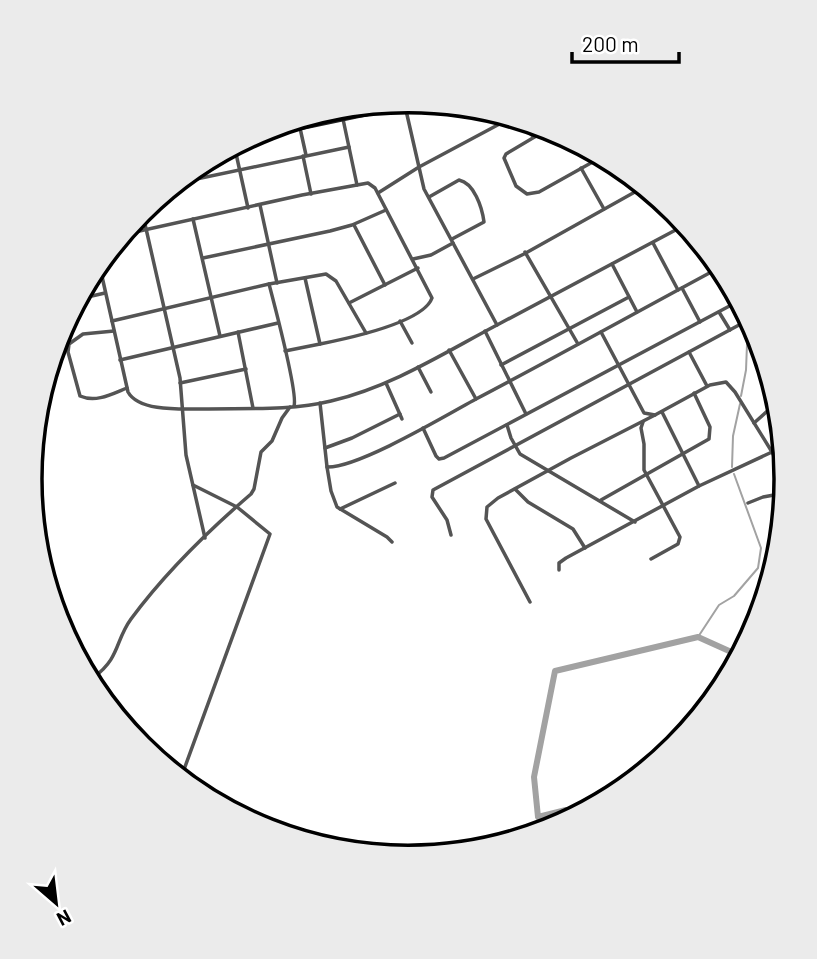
<svg xmlns="http://www.w3.org/2000/svg" width="817" height="959" viewBox="0 0 817 959" font-family="Barlow,sans-serif">
	<rect width="100%" height="100%" fill="#fff"/>
	<g fill="none" stroke-linecap="round" stroke-linejoin="round">
		<g stroke="#a2a2a2" stroke-width="2">
			<polyline points="741,396 746,370 748,319"/>
			<polyline points="732,467 733,436 740,404"/>
			<polyline points="698,637 719,605 734,596 758,568 761,548 734,474"/>
		</g>
		<polyline stroke="#a2a2a2" stroke-width="6" points="566,821 566,810 538,817 534,777 555,671 698,637 738,655"/>
		<g stroke="#545454" stroke-width="3.5">
			<polyline points="405,106 424,189 497,325 685,225"/>
			<polyline points="343,119 357,185"/>
			<polyline points="517,122 534,137"/>
			<polyline points="300,128 306,155"/>
			<polyline points="548,129 506,154 504,158 516,186 527,194 539,192 598,159"/>
			<polyline points="235,149 248,208"/>
			<polyline points="303,156 311,194"/>
			<polyline points="581,168 604,209"/>
			<polyline points="187,181 349,147"/>
			<polyline points="378,193 419,167 507,120"/>
			<path d="M 429,197 L 459,180 C 474,183 482,207 484,222 L 452,239"/>
			<polyline points="260,205 277,283"/>
			<polyline points="142,211 180,378 186,455 205,538"/>
			<polyline points="193,219 220,336"/>
			<polyline points="354,225 385,285"/>
			<path d="M 126,234 L 302,195 L 368,183 L 375,188 L 432,298 C 423,323 345,339 320,344"/>
			<polyline points="653,243 678,290"/>
			<polyline points="525,252 578,344"/>
			<polyline points="203,258 330,231 352,225 386,210"/>
			<polyline points="413,259 431,255 453,243"/>
			<polyline points="612,264 637,312"/>
			<path d="M 101,272 L 128,392 C 139,412 182,409 203,409 C 245,408 290,411 331,401 C 391,387 444,353 497,325"/>
			<polyline points="473,279 524,254 642,188"/>
			<path d="M 269,284 C 274,303 298,394 294,406"/>
			<polyline points="682,288 700,322"/>
			<polyline points="83,298 105,293"/>
			<polyline points="349,303 418,268"/>
			<polyline points="719,312 730,330"/>
			<polyline points="112,321 269,284 326,274 336,281 366,333"/>
			<polyline points="400,321 412,343"/>
			<polyline points="753,326 760,341"/>
			<path d="M 114,331 L 83,334 L 69,344 L 68,352 L 80,396 C 96,403 112,394 127,388"/>
			<polyline points="485,331 526,414"/>
			<polyline points="238,332 253,408"/>
			<polyline points="601,332 644,413 655,415 710,385 726,382 735,392 772,452 781,447"/>
			<polyline points="449,350 476,399"/>
			<polyline points="285,351 320,344 305,278"/>
			<polyline points="689,352 707,386"/>
			<polyline points="120,360 278,323"/>
			<polyline points="501,365 629,297"/>
			<polyline points="418,367 431,392"/>
			<polyline points="180,383 246,369"/>
			<polyline points="386,383 402,419"/>
			<path d="M 320,403 L 327,467 C 358,468 445,416 476,399 C 556,357 635,313 715,270"/>
			<polyline points="662,412 699,486"/>
			<polyline points="643,422 641,428 644,444 644,470 680,537 678,544 651,559"/>
			<polyline points="754,423 773,406"/>
			<polyline points="507,425 511,438 520,454 635,522"/>
			<polyline points="423,428 436,456 439,459 444,458 737,302"/>
			<polyline points="325,448 352,438 400,414"/>
			<polyline points="327,467 331,491 337,507 387,537 392,542"/>
			<polyline points="515,489 528,502 573,529 585,548"/>
			<polyline points="601,500 709,439 710,427 694,393"/>
			<polyline points="748,503 763,497 785,493"/>
			<polyline points="340,509 395,483"/>
			<polyline points="451,535 447,520 432,497 433,490 739,325"/>
			<polyline points="559,570 559,563 566,558 699,486 772,452 786,475"/>
			<polyline points="530,602 486,519 487,507 498,498 571,458 655,415"/>
			<path d="M 94,677 C 120,658 115,641 131,619 C 165,573 208,531 251,494 L 254,489 L 261,452 L 272,441 L 282,418 L 290,407"/>
			<polyline points="182,775 270,534 237,507 193,485"/>
		</g>
		<polyline stroke="#212121" stroke-width="5" points="252,138 418,103"/>
	</g>
	<path d="M0 0H817V959H0ZM42 479a366 366 0 1 1 732 0a366 366 0 1 1-732 0Z" fill="#ebebeb" fill-rule="evenodd"/>
	<path fill="none" stroke="#000" stroke-width="3.5" d="M42 479a366 366 0 1 1 732 0a366 366 0 1 1-732 0Z"/>
	<g transform="translate(56 903) rotate(152)" stroke="#ffffff" stroke-width="5" paint-order="stroke">
	<path d="M0-5L12 26L0 18L-12 26Z" fill="#000000"/>
	<text y="-10" font-size="19" font-weight="bold" text-anchor="middle" fill="#000000">N</text>
	</g>
	<path d="M572 52v10h107v-10" fill="none" stroke="#000000" stroke-width="3.5"/>
	<text x="582" y="52" font-size="21" fill="#000000" stroke="#ffffff" stroke-width="5" paint-order="stroke">200 m</text>
</svg>
